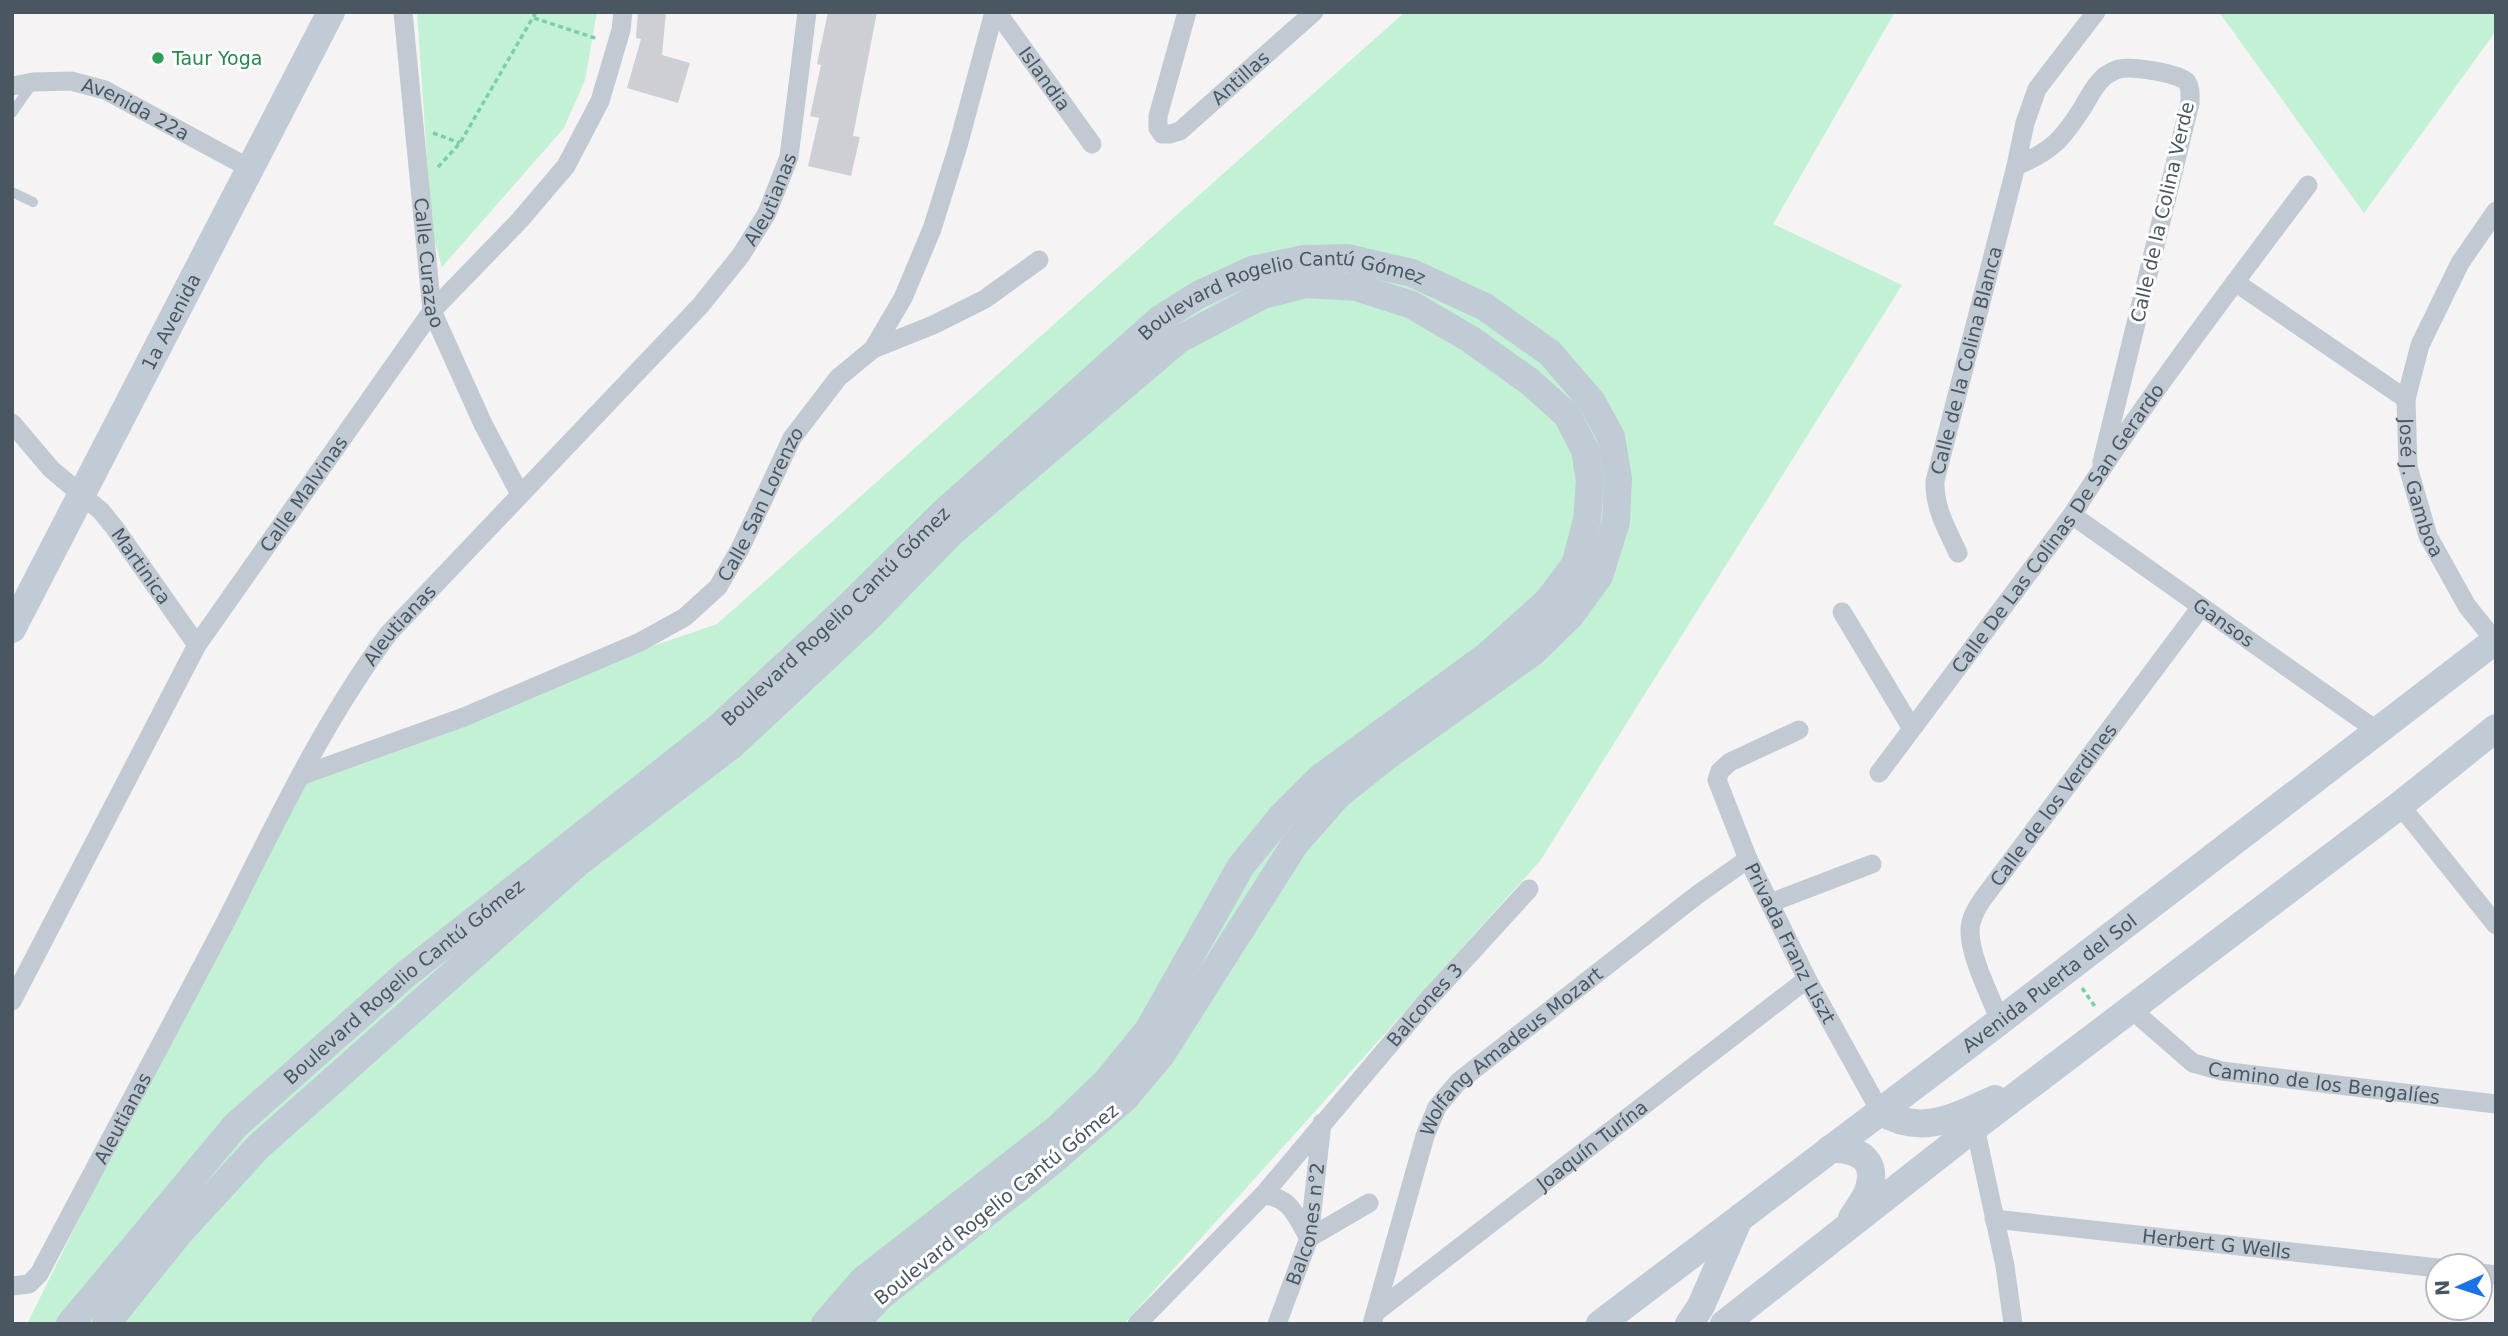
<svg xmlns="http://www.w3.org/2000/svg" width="2508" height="1336" viewBox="0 0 2508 1336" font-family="'DejaVu Sans',sans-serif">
	<rect width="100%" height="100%" fill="#f5f3f3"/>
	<g fill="#c3f1d5">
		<polygon points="417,12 597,12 585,80 564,128 442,267 432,232"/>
		<polygon points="1405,12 1895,12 1773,224 1902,285 1540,861 1124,1324 27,1324 304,766 717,624"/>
		<polygon points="2219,12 2496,12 2496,31 2364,213"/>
	</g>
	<g fill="#cdcfd5">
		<polygon points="638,12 666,12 662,55 690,63 678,103 627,88 641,39 636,38"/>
		<polygon points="828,12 877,12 853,136 860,137 851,176 808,166 819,118 810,116 821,65 817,64"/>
	</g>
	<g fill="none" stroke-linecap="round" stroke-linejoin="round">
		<g stroke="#7ad0a6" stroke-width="3.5" stroke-dasharray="5 3.5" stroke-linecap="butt">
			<polyline points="534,18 598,39"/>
			<polyline points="433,133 460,143"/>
			<polyline points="438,167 460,143 536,12"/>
			<polyline points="2082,988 2096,1008"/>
		</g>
		<g stroke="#c1cad2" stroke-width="10">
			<polyline points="12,113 33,83"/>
			<polyline points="12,192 33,202"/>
		</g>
		<g stroke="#c1cad2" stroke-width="19">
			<path id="s1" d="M 403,12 L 432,311 L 483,424 L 520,494"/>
			<path id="s2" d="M 997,12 L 1092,144"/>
			<path id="s3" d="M 1187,12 L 1158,116 L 1158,128 L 1162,134 L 1170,134 L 1180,131 L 1314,12"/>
			<path id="s4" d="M 12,86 L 33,82 L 71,81 L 105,90 L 251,169"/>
			<path d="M 2016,166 C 2052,151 2062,140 2083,107 C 2089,97 2095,84 2105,76 C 2108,74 2115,70 2119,69 C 2132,66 2179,73 2187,82 C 2191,88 2190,96 2190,103 L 2102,462"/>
			<path id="s5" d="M 2496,211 L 2460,263 L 2420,345 L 2406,399 L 2408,467 L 2428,536 L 2467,606 L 2496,642"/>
			<polyline points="2235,282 2406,399"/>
			<polyline points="873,349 933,325 985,299 1039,260"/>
			<path id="s6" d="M 12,423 L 51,469 L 101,511 L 114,527 L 197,645"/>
			<path id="s7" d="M 2072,515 L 2376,730"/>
			<path id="s8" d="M 1958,553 C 1947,529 1934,508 1935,481 L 2016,166 L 2025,123 L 2037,89 L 2096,12"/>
			<polyline points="1842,612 1911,727"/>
			<path id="s9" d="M 1799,730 L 1730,762 L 1720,771 L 1717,780 L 1748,859 L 1807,979 L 1880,1111"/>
			<path id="s10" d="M 1879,773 L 2072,515 C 2144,401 2227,293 2308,185"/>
			<path id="s11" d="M 300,776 L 464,717 L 640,642 L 685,617 L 718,587 L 740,549 L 792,438 L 838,378 L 873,349 L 903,298 L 932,229 L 958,146 L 994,12"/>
			<polyline points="2400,805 2496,925"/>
			<polyline points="1770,903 1872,864"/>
			<path id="s12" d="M 12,1001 L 197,645 L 432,311 L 520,220 L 566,166 L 600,101 L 621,30 L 623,12"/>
			<path id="s13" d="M 2131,1009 L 2193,1063 L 2222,1071 L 2496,1104"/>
			<path id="s14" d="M 2000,1021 C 1990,995 1970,957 1970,931 C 1970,919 1976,909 1982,900 L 2201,607"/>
			<polyline points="1975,1127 2005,1266 2013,1324"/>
			<path d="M 1263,1195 C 1291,1197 1295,1215 1309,1238 L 1369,1203"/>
			<path id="s15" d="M 1994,1219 L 2438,1268"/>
			<polyline points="2480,1273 2496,1275"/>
			<path id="s16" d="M 12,1286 L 29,1284 L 39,1274 C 102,1157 164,1040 225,923 C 275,824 323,722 389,633 L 700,306 L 741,255 L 767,213 L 789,157 L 807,12"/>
			<path id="s17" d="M 1376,1312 L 1807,979"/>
			<path id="s18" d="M 1137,1324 L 1263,1195 L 1424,1004 L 1529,889"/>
			<path id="s19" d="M 1277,1324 L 1309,1238 L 1322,1123"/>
			<path id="s20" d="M 1372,1324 L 1425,1136 L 1437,1107 L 1458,1082 L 1697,895 L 1748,859"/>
		</g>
		<g stroke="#c1cbd6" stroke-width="28">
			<path id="s21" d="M 12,629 L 331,12"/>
			<path d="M 1880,1111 C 1921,1137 1955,1117 1995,1099"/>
			<path d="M 1830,1149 C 1860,1148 1880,1161 1867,1194 C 1863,1202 1857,1210 1852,1218"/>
			<path id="s22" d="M 70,1324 L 235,1126 L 405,975 L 718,728 L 851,604 L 943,513 L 1160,319 L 1198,295 L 1252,270 L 1304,259 L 1347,258 L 1412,273 L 1485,307 L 1550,353 L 1592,402 L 1611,437 L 1618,479 L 1616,522 L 1599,576 L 1570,616 L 1533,652 L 1387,756 L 1338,795 L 1295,844 L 1161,1055 L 1125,1098 L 1049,1164 L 882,1295 L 854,1324"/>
			<polyline points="106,1324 180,1232 258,1147 580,861 732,745 868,618 952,532 1178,340 1263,295 1306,284 1356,287 1412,305 1470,339 1529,381 1567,415 1585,450 1590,481 1587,520 1575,565 1548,601 1488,655 1320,778 1281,817 1241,866 1149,1029 1107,1081 1058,1128 863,1280 825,1324"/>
			<path id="s23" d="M 1600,1324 L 2000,1021 L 2496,640"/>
			<polyline points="1689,1324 1701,1306 1738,1221"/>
			<polyline points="1724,1324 1975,1127 2400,805 2496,728"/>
		</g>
	</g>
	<circle fill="#2e9e5b" stroke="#fff" stroke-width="2.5" cx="158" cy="58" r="7"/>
	<g text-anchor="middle" stroke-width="6" stroke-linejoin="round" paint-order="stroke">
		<g font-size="19" fill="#27864d" stroke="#fff" text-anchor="start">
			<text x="172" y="65">Taur Yoga</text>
		</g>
		<g font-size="19" fill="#4a5661" stroke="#fff">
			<text dy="7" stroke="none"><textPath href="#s3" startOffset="226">Antillas</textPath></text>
			<text dy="7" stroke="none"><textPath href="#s2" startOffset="82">Islandia</textPath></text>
			<text dy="7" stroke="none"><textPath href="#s4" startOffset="130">Avenida 22a</textPath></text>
			<text dy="7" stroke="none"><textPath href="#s16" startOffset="1342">Aleutianas</textPath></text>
			<text transform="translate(2162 212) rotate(-77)" y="7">Calle de la Colina Verde</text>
			<text dy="7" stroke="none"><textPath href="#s1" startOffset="252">Calle Curazao</textPath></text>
			<text dy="7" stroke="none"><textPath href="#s22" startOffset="1614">Boulevard Rogelio Cantú Gómez</textPath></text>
			<text dy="7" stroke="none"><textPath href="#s21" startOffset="346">1a Avenida</textPath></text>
			<text dy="7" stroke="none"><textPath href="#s8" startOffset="201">Calle de la Colina Blanca</textPath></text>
			<text dy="7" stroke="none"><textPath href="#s5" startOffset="301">José J. Gamboa</textPath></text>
			<text dy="7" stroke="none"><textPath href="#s12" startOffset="586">Calle Malvinas</textPath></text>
			<text dy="7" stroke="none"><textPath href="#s11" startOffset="555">Calle San Lorenzo</textPath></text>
			<text dy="7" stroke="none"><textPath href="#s10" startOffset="303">Calle De Las Colinas De San Gerardo</textPath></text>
			<text dy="7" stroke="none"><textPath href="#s6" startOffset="194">Martinica</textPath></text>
			<text dy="7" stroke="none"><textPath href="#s22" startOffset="1046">Boulevard Rogelio Cantú Gómez</textPath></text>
			<text dy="7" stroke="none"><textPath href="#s7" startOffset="186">Gansos</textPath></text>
			<text dy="7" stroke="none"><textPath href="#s16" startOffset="775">Aleutianas</textPath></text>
			<text dy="7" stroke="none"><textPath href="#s14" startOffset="248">Calle de los Verdines</textPath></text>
			<text dy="7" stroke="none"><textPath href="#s9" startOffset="278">Privada Franz Liszt</textPath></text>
			<text dy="7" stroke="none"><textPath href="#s22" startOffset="480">Boulevard Rogelio Cantú Gómez</textPath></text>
			<text dy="7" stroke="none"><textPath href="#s23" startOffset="564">Avenida Puerta del Sol</textPath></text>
			<text dy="7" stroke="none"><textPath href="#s18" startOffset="430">Balcones 3</textPath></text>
			<text dy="7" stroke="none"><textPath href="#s20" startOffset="318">Wolfang Amadeus Mozart</textPath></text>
			<text dy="7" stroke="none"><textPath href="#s13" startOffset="215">Camino de los Bengalíes</textPath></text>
			<text dy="7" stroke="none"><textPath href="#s16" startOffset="208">Aleutianas</textPath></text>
			<text dy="7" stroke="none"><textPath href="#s17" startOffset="273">Joaquín Turína</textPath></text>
			<text transform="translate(996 1204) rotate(-39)" y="7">Boulevard Rogelio Cantú Gómez</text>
			<text dy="7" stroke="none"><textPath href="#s19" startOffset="105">Balcones n°2</textPath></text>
			<text dy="7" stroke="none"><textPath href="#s15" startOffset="224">Herbert G Wells</textPath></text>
		</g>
	</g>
	<rect width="2508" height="1336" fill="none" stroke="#4a5661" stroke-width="28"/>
	<g transform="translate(2459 1287) rotate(267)"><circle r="33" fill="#ffffff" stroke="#b7bbc0" stroke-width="2"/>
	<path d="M0-5L12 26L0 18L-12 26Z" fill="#1a73e8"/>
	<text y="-10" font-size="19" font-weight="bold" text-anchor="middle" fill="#4a5661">N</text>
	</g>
</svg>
